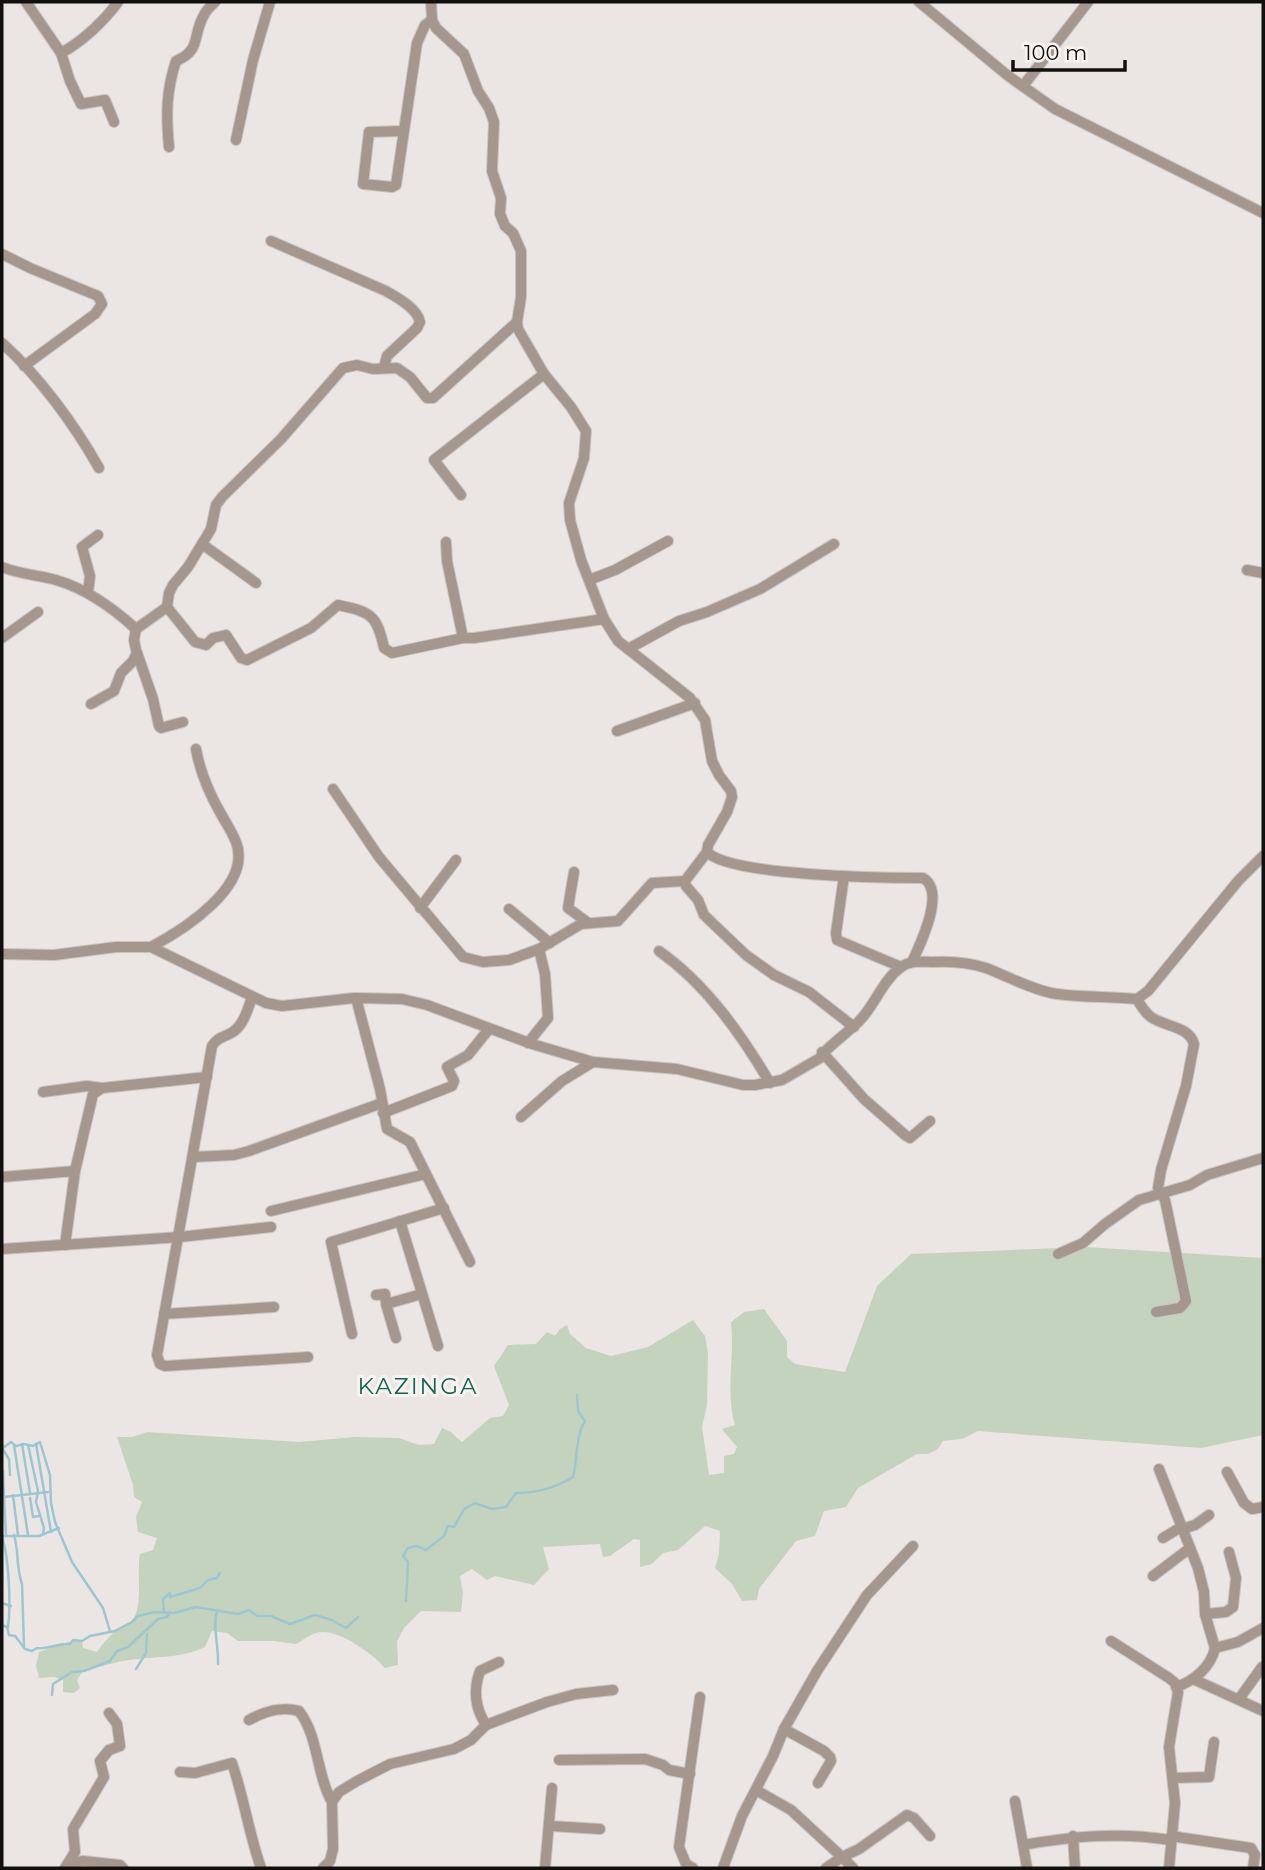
<svg xmlns="http://www.w3.org/2000/svg" width="1265" height="1870" viewBox="0 0 1265 1870" font-family="Montserrat,sans-serif">
	<rect width="100%" height="100%" fill="#ebe6e4"/>
	<path fill="#c4d3bd" d="M 1086,1247 L 1263,1258 L 1263,1435 L 1201,1448 L 978,1431 L 962,1439 L 943,1441 L 938,1449 L 928,1454 L 917,1454 L 858,1488 L 846,1507 L 824,1511 L 815,1536 L 796,1541 L 759,1589 L 757,1600 L 742,1601 L 732,1584 L 715,1568 L 719,1554 L 720,1531 L 705,1526 L 678,1550 L 663,1553 L 652,1564 L 640,1567 L 640,1540 L 634,1539 L 610,1556 L 603,1557 L 600,1544 L 543,1547 L 549,1569 L 534,1585 L 495,1576 L 487,1580 L 472,1569 L 460,1576 L 463,1593 L 461,1612 L 421,1611 L 404,1628 L 397,1641 L 398,1665 L 385,1668 C 371,1653 337,1627 316,1633 C 310,1634 302,1641 296,1644 L 273,1641 L 238,1641 L 227,1633 L 212,1631 L 205,1647 C 181,1658 164,1656 138,1659 C 120,1660 101,1667 83,1671 L 77,1680 L 80,1688 L 74,1693 L 63,1692 L 63,1680 L 54,1677 L 39,1678 L 36,1666 L 39,1652 L 72,1641 L 82,1641 L 83,1648 L 97,1652 C 105,1640 118,1626 132,1622 C 144,1603 136,1575 140,1554 L 153,1550 L 157,1538 L 138,1532 L 136,1517 L 142,1502 L 134,1497 L 133,1485 L 117,1437 L 132,1437 L 147,1432 L 299,1442 L 355,1437 L 399,1438 L 419,1445 L 434,1444 L 442,1428 L 451,1432 L 462,1442 L 490,1418 L 503,1416 L 509,1405 L 494,1366 L 508,1345 L 536,1344 L 547,1332 L 555,1336 L 560,1329 L 567,1325 L 570,1334 L 586,1348 L 611,1356 L 648,1347 L 693,1320 L 705,1336 L 708,1354 L 707,1405 L 702,1427 L 709,1475 L 724,1473 L 724,1456 L 734,1454 L 737,1447 L 722,1429 L 735,1425 C 725,1393 735,1356 731,1322 L 744,1312 L 764,1309 L 787,1341 L 787,1357 L 795,1364 L 845,1372 L 877,1286 L 911,1254 Z"/>
	<g fill="none" stroke-linecap="round" stroke-linejoin="round">
		<g stroke="#9dc6d1" stroke-width="2.5">
			<polyline points="22,1444 30,1493"/>
			<polyline points="36,1444 51,1532"/>
			<polyline points="2,1445 3,1448 11,1442 16,1446 24,1444 33,1446 40,1442 50,1475 51,1503 55,1522 72,1562 103,1608 110,1631"/>
			<polyline points="14,1445 28,1535"/>
			<polyline points="28,1445 38,1491 36,1502 44,1528 43,1534"/>
			<polyline points="2,1448 9,1459 10,1475"/>
			<polyline points="13,1495 18,1535"/>
			<polyline points="2,1497 4,1497 3,1471"/>
			<polyline points="30,1498 33,1517 39,1516"/>
			<path d="M 14,1535 C 19,1551 16,1568 22,1584 L 24,1646"/>
			<polyline points="4,1536 39,1536 59,1528"/>
			<polyline points="6,1536 4,1497 48,1492"/>
			<path d="M 2,1537 C 9,1557 11,1606 8,1627"/>
			<path d="M 406,1601 L 408,1562 L 403,1556 L 408,1548 L 416,1546 L 426,1550 L 444,1536 L 448,1526 L 454,1527 L 464,1509 L 475,1503 L 492,1509 L 506,1507 L 516,1493 C 538,1493 555,1488 573,1477 C 578,1458 575,1437 585,1421 L 578,1411 L 577,1395"/>
			<polyline points="2,1603 11,1606"/>
			<path d="M 217,1612 C 212,1622 219,1649 218,1664"/>
			<polyline points="164,1613 163,1599 170,1593 170,1597 200,1588 208,1580 217,1578 220,1573"/>
			<path d="M 2,1625 L 7,1627 L 9,1635 L 15,1636 L 25,1649 L 32,1651 L 37,1648 C 48,1650 57,1643 70,1644 L 73,1640 L 82,1641 L 90,1636 L 115,1631 L 132,1622 L 138,1616 L 155,1612 L 174,1613 L 196,1607 L 238,1614 L 249,1610 L 257,1616 L 271,1616 L 290,1624 L 315,1615 L 332,1620 L 346,1628 L 358,1617"/>
			<polyline points="136,1669 146,1653 147,1634"/>
			<polyline points="52,1695 53,1684 72,1672 84,1671 110,1661 117,1651 128,1647 158,1619 167,1617 170,1612"/>
		</g>
		<g stroke="#c8c4c2" stroke-width="12">
			<g id="minor">
				<polyline points="26,2 61,53 70,81 81,104 105,100 114,122"/>
				<path d="M 431,2 L 432,20 L 436,28 L 464,54 L 478,91 L 489,108 L 494,122 L 492,171 L 501,198 L 500,214 L 505,226 L 513,233 L 521,251 L 521,297 L 517,322 L 518,329 L 544,374 L 571,407 L 586,431 L 584,458 L 569,503 L 570,520 L 581,560 L 604,619 L 618,641 L 690,698 L 705,720 L 712,761 L 719,775 L 731,791 L 732,797 L 727,812 L 708,845 L 707,852 C 730,876 885,878 923,878 C 946,891 921,943 912,962"/>
				<polyline points="919,2 1007,75 1055,109 1263,213"/>
				<path d="M 61,53 C 82,42 104,21 118,2"/>
				<polyline points="1023,86 1088,2"/>
				<polyline points="403,131 369,132 363,184 392,187 396,185 417,43 425,25 432,20"/>
				<polyline points="236,140 253,60 270,2"/>
				<path d="M 169,147 C 166,116 166,91 176,61 C 202,50 192,35 204,15 C 206,10 211,6 215,2"/>
				<path d="M 271,241 L 386,291 C 398,298 417,308 420,322 L 417,328 L 387,356 L 384,367"/>
				<polyline points="2,254 30,268 98,296 102,304 95,314 24,366"/>
				<path d="M 2,343 C 39,376 74,424 99,468"/>
				<polyline points="461,495 434,460 544,374"/>
				<polyline points="446,542 447,561 463,638"/>
				<polyline points="202,544 256,583"/>
				<path d="M 2,567 C 19,574 38,575 56,580 C 87,589 113,608 136,629"/>
				<polyline points="1247,570 1263,573"/>
				<polyline points="589,580 615,570 668,541"/>
				<polyline points="88,593 90,576 82,547 98,535"/>
				<path d="M 167,607 L 195,642 L 206,645 L 213,638 L 226,635 L 241,658 L 247,660 L 311,628 L 338,605 C 371,612 377,615 384,648 L 392,653 L 463,638 L 474,638 L 604,619"/>
				<polyline points="2,638 38,612"/>
				<polyline points="628,649 679,621 707,612 760,589 834,544"/>
				<polyline points="91,704 114,691 121,673 133,661 137,653"/>
				<polyline points="183,722 161,728 159,726 153,699 136,650 134,640 136,629 167,607 169,593 173,585 188,567 211,529 216,505 222,497 281,439 343,368 357,365 373,369 397,368 410,377 427,398 433,398 517,322"/>
				<polyline points="617,731 695,703"/>
				<polyline points="333,789 379,857 463,957 483,962 509,960 539,949 581,924 618,921 652,883 685,881"/>
				<polyline points="707,852 685,881 686,886 698,900 704,915 746,955 774,975 809,992 854,1027"/>
				<polyline points="574,872 568,908 587,922"/>
				<polyline points="844,876 836,933 837,940 901,967"/>
				<polyline points="420,908 456,860"/>
				<polyline points="509,909 550,943"/>
				<path d="M 151,947 C 183,930 253,886 236,842 C 232,832 226,823 221,814 C 209,793 200,772 196,749"/>
				<path d="M 659,951 C 706,984 741,1034 770,1083"/>
				<path d="M 2,954 L 54,955 L 116,947 L 151,947 L 266,1003 L 282,1006 L 354,998 L 402,999 L 427,1005 L 532,1044 L 593,1062 L 677,1069 L 743,1085 L 755,1085 L 782,1080 L 820,1058 C 822,1051 854,1028 862,1018 C 876,1002 884,979 901,967 C 911,960 922,962 932,962 C 951,961 968,962 986,968 C 1007,976 1028,988 1051,993 C 1079,998 1108,996 1137,999 L 1148,991 L 1238,881 L 1263,856"/>
				<path d="M 252,997 C 248,1009 243,1027 231,1033 C 222,1038 218,1037 212,1046 L 157,1355 L 160,1364 L 165,1366 L 308,1357"/>
				<polyline points="356,998 380,1089 387,1129 410,1142 470,1262"/>
				<path d="M 1137,999 C 1141,1006 1145,1013 1151,1017 C 1165,1027 1189,1026 1194,1044 L 1186,1086 L 1161,1170 L 1158,1188 L 1165,1200 L 1186,1301 L 1180,1308 L 1156,1312"/>
				<polyline points="528,1043 548,1018 545,974 539,949"/>
				<polyline points="822,1052 864,1099 905,1135 910,1138 930,1121"/>
				<polyline points="43,1092 87,1086 102,1088"/>
				<polyline points="383,1113 452,1086 454,1081 447,1067 468,1055 489,1029"/>
				<polyline points="521,1117 562,1081 593,1062"/>
				<polyline points="193,1157 234,1155 249,1151 382,1103"/>
				<polyline points="2,1177 75,1171"/>
				<polyline points="271,1211 426,1174"/>
				<polyline points="400,1221 438,1346"/>
				<polyline points="65,1245 75,1171 93,1094 102,1088 207,1077"/>
				<polyline points="2,1249 180,1237 271,1227"/>
				<polyline points="1058,1254 1083,1243 1105,1224 1139,1200 1190,1185 1207,1175 1263,1158"/>
				<polyline points="376,1295 385,1294 386,1304 422,1294"/>
				<polyline points="386,1304 396,1338"/>
				<polyline points="164,1314 274,1307"/>
				<polyline points="352,1334 331,1242 444,1208"/>
				<polyline points="1159,1469 1198,1568 1204,1592 1205,1614 1215,1648"/>
				<polyline points="1227,1472 1244,1503 1252,1509 1263,1507"/>
				<polyline points="1182,1529 1195,1525 1209,1515"/>
				<polyline points="1163,1538 1181,1527"/>
				<polyline points="1153,1576 1190,1548"/>
				<polyline points="1205,1614 1226,1612 1233,1607 1236,1578 1229,1552"/>
				<polyline points="1111,1641 1169,1678 1175,1683 1178,1692 1169,1747 1175,1803 1169,1868"/>
				<polyline points="1193,1679 1263,1711"/>
				<path d="M 1176,1687 C 1194,1681 1211,1667 1215,1648 L 1238,1642 L 1263,1628"/>
				<polyline points="1239,1699 1262,1667"/>
				<path d="M 249,1720 C 263,1712 282,1706 299,1711 C 319,1737 316,1774 332,1802"/>
				<path d="M 486,1725 C 475,1708 473,1690 480,1671 L 499,1662"/>
				<polyline points="784,1729 824,1751 830,1757 831,1761 818,1783"/>
				<polyline points="559,1760 645,1759 663,1765 669,1770 690,1774"/>
				<path d="M 180,1772 L 195,1773 L 232,1763 C 244,1798 249,1834 261,1868"/>
				<polyline points="1173,1778 1209,1777 1214,1742"/>
				<polyline points="756,1790 791,1810 842,1857 859,1849 907,1815 914,1818 930,1836"/>
				<polyline points="1015,1801 1023,1845"/>
				<polyline points="550,1826 600,1829"/>
				<polyline points="1073,1836 1075,1868"/>
				<polyline points="1171,1836 1251,1848 1255,1855 1253,1868"/>
				<polyline points="68,1864 83,1861 120,1865 123,1868"/>
				<polyline points="65,1868 75,1852 73,1829 104,1777 100,1761 109,1750 120,1746 117,1724 109,1713"/>
				<polyline points="323,1868 330,1861 333,1849 332,1802 339,1792 357,1781 390,1764 454,1749 471,1740 486,1725 547,1702 576,1694 613,1690"/>
				<polyline points="545,1868 552,1788"/>
				<polyline points="693,1868 686,1864 679,1847 700,1697"/>
				<polyline points="723,1868 742,1816 773,1756 784,1729 817,1671 867,1595 913,1546"/>
				<polyline points="826,1868 842,1857 853,1868"/>
				<path d="M 1027,1868 L 1023,1845 C 1074,1836 1119,1832 1171,1840"/>
			</g>
		</g>
		<use href="#minor" stroke="#a5968e" stroke-width="10"/>
	</g>
	<g text-anchor="middle" stroke-width="6" stroke-linejoin="round" paint-order="stroke">
		<g font-size="23" letter-spacing="2" fill="#136655" stroke="#f8f3f1">
			<text x="418" y="1394">KAZINGA</text>
		</g>
	</g>
	<rect width="1265" height="1870" fill="none" stroke="#11100f" stroke-width="7"/>
	<path d="M1013 60v10h112v-10" fill="none" stroke="#11100f" stroke-width="3.5"/>
	<text x="1024" y="60" font-size="21" fill="#11100f" stroke="#f8f3f1" stroke-width="5" paint-order="stroke">100 m</text>
</svg>
